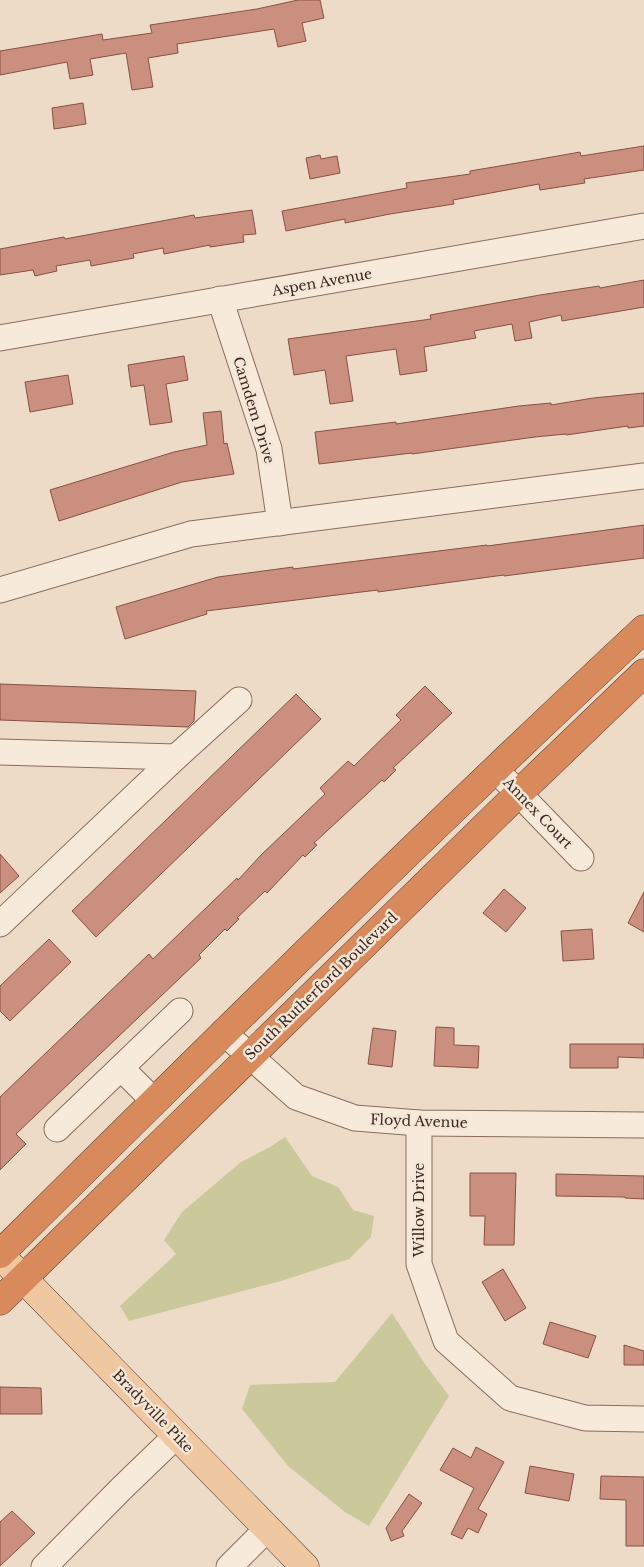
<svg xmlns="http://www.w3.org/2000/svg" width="644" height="1567" viewBox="0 0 644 1567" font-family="'Libre Baskerville',serif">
	<rect width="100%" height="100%" fill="#eddbc8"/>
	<g fill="#cbc89b">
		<polygon points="285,1137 312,1176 338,1187 353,1210 374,1216 371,1237 349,1259 281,1281 129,1321 120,1306 176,1254 164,1240 182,1212 241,1162 270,1147"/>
		<polygon points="392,1313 425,1364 449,1396 369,1526 345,1512 288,1466 242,1409 250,1385 335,1382"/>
	</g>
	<g fill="#ca8f7f" stroke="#875144">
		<polygon points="298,0 320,0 324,18 302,23 306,41 278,47 274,29 177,44 178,53 148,58 153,87 132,90 126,53 90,59 93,75 70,79 67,62 0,75 0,51 102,34 103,40 152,33 150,25 257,9"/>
		<polygon points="83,103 86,124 54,129 52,108"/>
		<polygon points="644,146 644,170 584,179 585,183 540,190 539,184 453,200 454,204 390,214 345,223 345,219 286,231 282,211 407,188 406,183 470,174 470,171 535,160 580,152 581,156"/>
		<polygon points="320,155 321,159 337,156 340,173 310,179 306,158"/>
		<polygon points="252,210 256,234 243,235 244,242 210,247 210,245 164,254 163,248 133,254 134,258 91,266 90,260 56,266 57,271 35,276 33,270 0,275 0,249 64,237 65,239 194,215 195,218"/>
		<polygon points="644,280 644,307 562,321 561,315 529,322 532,338 515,341 512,324 474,331 476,338 424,347 427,371 400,375 396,349 346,356 353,401 330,404 325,370 294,375 288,339 431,319 430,315 540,295 599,286 600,288"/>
		<polygon points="184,356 188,380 166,384 172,422 150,425 144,385 131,387 128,365"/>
		<polygon points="68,375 73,404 30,412 25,382"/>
		<polygon points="644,393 644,426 628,428 628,426 566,435 566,434 535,437 412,454 412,453 319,464 315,432 396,422 396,424 519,406 551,403 551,405 593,398"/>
		<polygon points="221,411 224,444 227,443 234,474 182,482 59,521 50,490 174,452 207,445 203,413"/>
		<polygon points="644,525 644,558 504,576 504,575 378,592 378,590 206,611 207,614 125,639 116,607 218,577 293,567 293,569 487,545 487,546"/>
		<polygon points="0,684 196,691 194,721 188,727 0,720"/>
		<polygon points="425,686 452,713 393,768 396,770 384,782 382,780 314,843 317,845 305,857 303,855 267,893 265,891 237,918 239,919 227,931 225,929 199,955 201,958 16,1134 26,1144 0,1170 0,1097 149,954 153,959 237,878 238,880 261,855 325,794 320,788 348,761 354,766 401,720 396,715"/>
		<polygon points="296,694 321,719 96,937 72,911"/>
		<polygon points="0,854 19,876 0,893"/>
		<polygon points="504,889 526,908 506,932 483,913"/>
		<polygon points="644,892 644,932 628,923"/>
		<polygon points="592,929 594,959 563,961 561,931"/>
		<polygon points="49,939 71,962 10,1021 0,1011 0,986"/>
		<polygon points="436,1027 454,1028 454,1045 479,1046 478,1068 434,1066"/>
		<polygon points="373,1028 396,1031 392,1067 368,1064"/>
		<polygon points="570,1044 644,1044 644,1058 618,1057 618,1068 570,1068"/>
		<polygon points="470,1173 516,1173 514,1245 484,1245 485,1216 470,1216"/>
		<polygon points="556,1174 644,1176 644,1199 625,1198 625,1197 556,1196"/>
		<polygon points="503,1269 526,1308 505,1321 482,1282"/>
		<polygon points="550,1322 596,1336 588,1358 543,1344"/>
		<polygon points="624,1345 644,1351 644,1365 624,1365"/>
		<polygon points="0,1387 41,1388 42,1414 0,1414"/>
		<polygon points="476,1447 504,1462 478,1509 487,1514 478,1533 468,1528 462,1539 451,1534 474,1488 440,1470 453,1448 471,1458"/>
		<polygon points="530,1466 574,1474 569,1501 525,1493"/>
		<polygon points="601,1476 644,1477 644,1546 626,1546 626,1500 600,1499"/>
		<polygon points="409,1494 422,1503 402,1531 404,1536 391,1541 386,1528"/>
		<polygon points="12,1511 35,1533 0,1566 0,1522"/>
	</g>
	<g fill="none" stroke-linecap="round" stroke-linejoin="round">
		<g stroke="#896c5d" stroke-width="27">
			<g id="minor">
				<polyline points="220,299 269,449 280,523"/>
				<polyline points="0,338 644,226"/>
				<polyline points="0,590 191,534 644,476"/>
				<polyline points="0,752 176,757 0,924"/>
				<polyline points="176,757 239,700"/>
				<polyline points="495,769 581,858"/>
				<polyline points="223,1032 296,1097 355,1118 419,1123 644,1125"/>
				<polyline points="121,1068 154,1101"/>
				<polyline points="419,1123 419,1264 446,1341 510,1398 585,1418 644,1419"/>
				<polyline points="57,1129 180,1011"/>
				<polyline points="44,1567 122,1488 177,1435"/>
				<polyline points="229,1567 268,1528"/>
			</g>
		</g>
		<g stroke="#573b31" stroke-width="29">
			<polyline id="major" points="0,1255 305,1567"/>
		</g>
		<g stroke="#573b31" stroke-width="29">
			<g id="highway">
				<path d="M 0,1254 C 213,1043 425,833 644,629"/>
				<polyline points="0,1301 519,793 644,673"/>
			</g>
		</g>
		<use href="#minor" stroke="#f8eadb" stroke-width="25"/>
		<use href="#major" stroke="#efc8a1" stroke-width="28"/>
		<use href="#highway" stroke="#d98a5c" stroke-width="28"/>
	</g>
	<g text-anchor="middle" stroke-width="5" stroke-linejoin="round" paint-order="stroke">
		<g font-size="14" fill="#3a2820" stroke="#f5e6d7">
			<text transform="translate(322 282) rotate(-10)" y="5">Aspen Avenue</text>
			<text transform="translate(254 410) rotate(73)" y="5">Camdem Drive</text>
			<text transform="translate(538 813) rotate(46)" y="5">Annex Court</text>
			<text transform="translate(321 986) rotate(-44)" y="5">South Rutherford Boulevard</text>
			<text transform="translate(419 1121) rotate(2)" y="5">Floyd Avenue</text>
			<text transform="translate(419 1210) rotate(-90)" y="5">Willow Drive</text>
			<text transform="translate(153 1411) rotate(46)" y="5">Bradyville Pike</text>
		</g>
	</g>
</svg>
